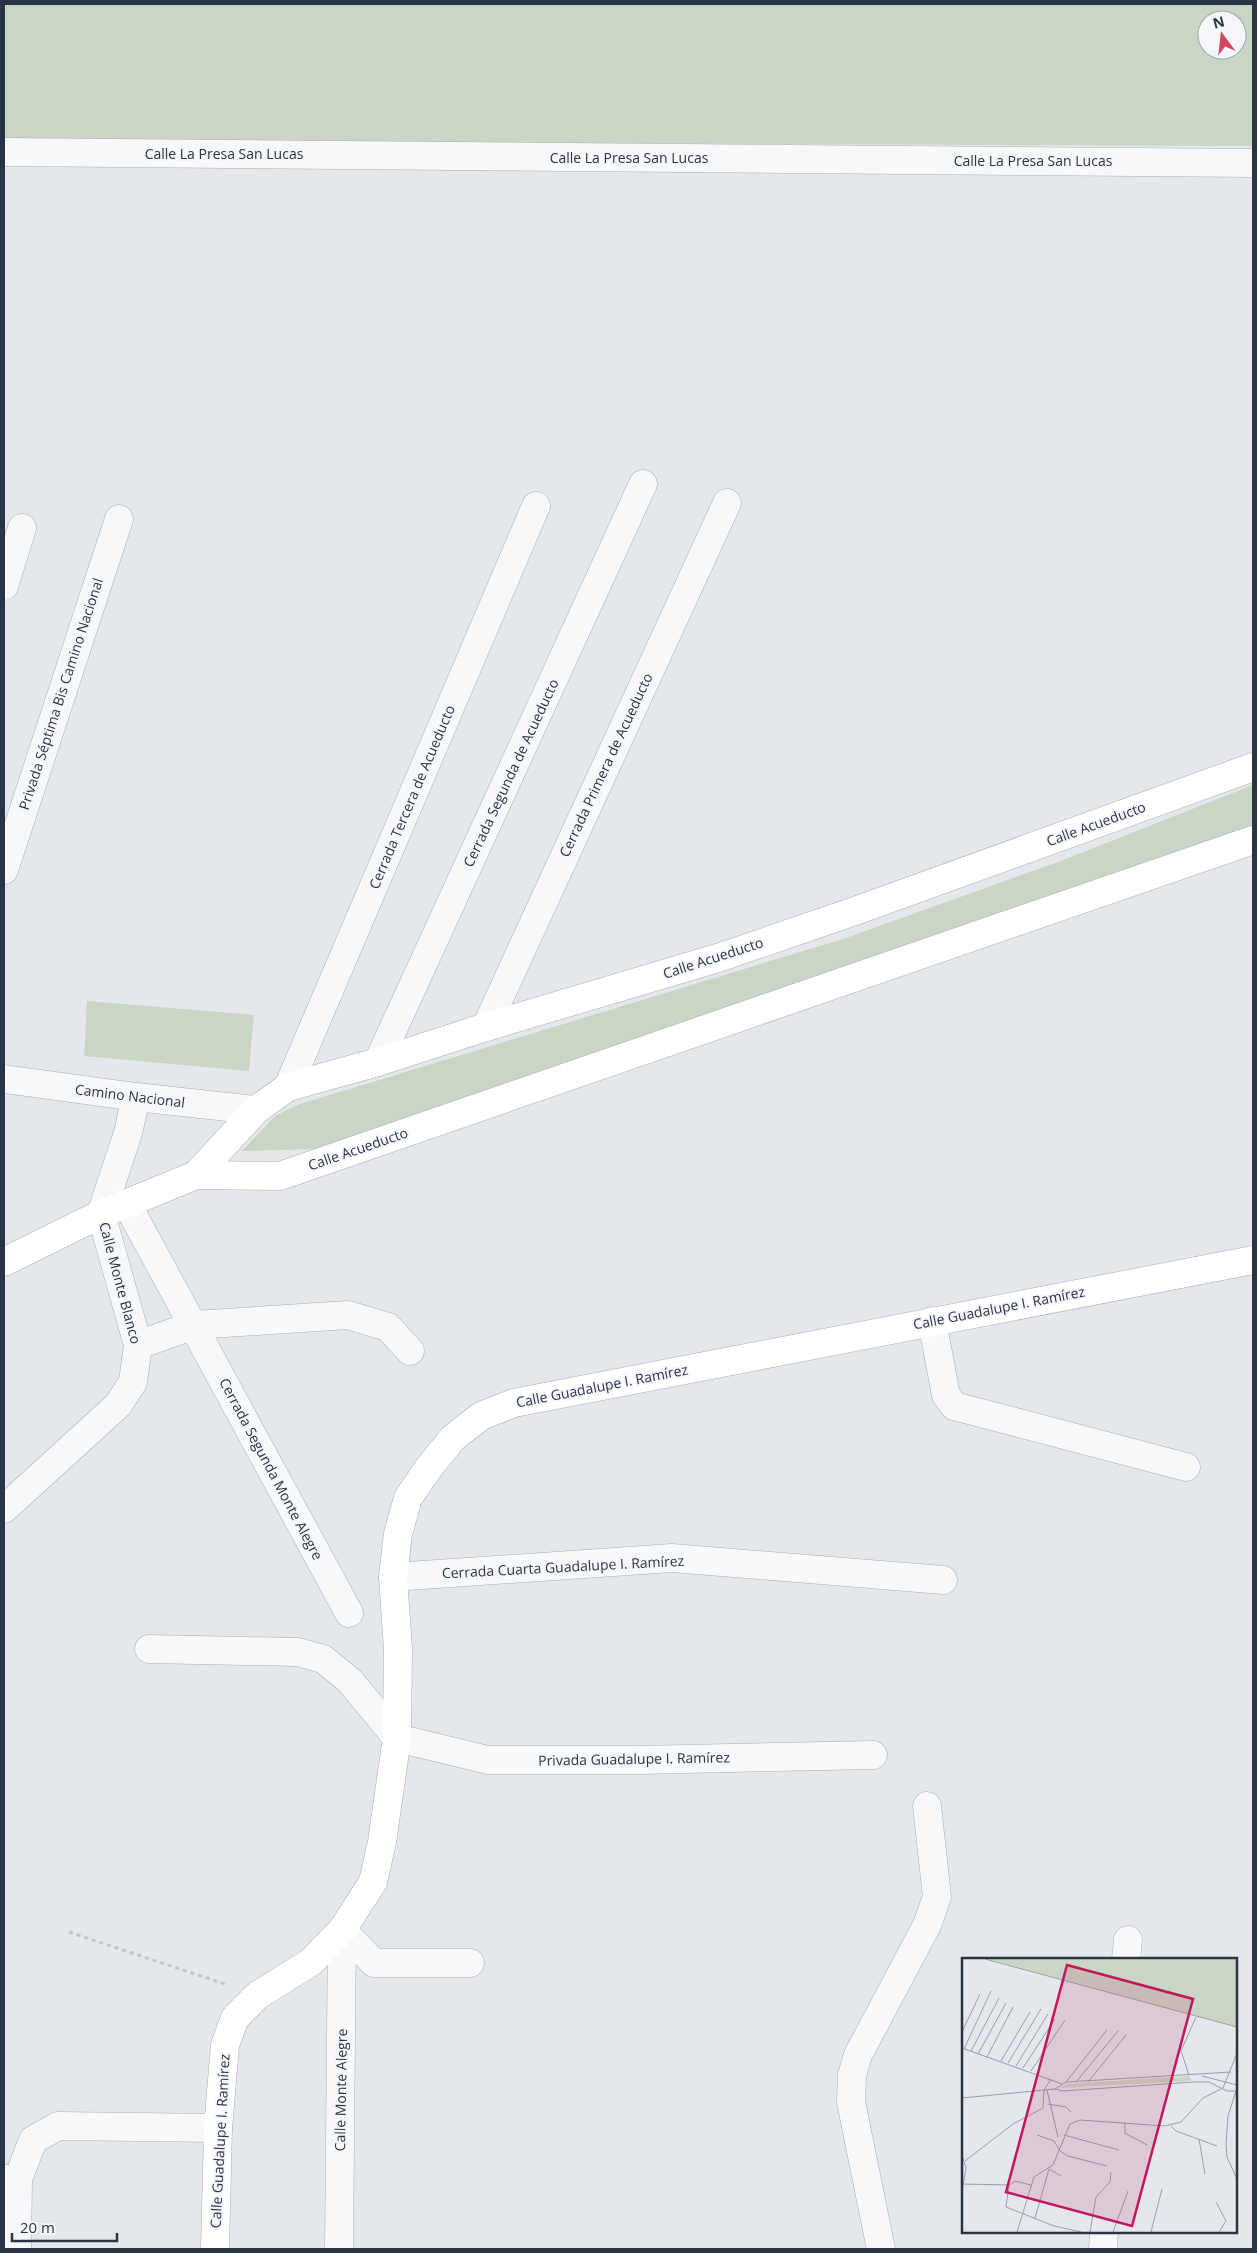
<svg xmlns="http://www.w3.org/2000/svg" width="1257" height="2253" viewBox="0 0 1257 2253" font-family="'Open Sans',sans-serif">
	<rect width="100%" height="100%" fill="#e4e7ec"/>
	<g fill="#c9d6c5" fill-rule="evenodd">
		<path d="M 4,4 L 1253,4 L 1253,146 L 4,141 ZM 1207,20 L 1237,20 L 1237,50 L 1207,50 Z"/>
		<polygon points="1253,785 1253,832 321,1149 242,1151 275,1116 300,1104 843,939 1058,862"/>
		<polygon points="87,1001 254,1015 249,1071 84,1056"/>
	</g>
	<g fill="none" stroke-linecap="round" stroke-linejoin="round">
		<g stroke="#a9aeb7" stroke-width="29">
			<g id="street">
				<polyline points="4,152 1253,163"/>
				<polyline points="4,586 22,528"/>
				<polyline points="4,870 119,519"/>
				<polyline points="486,1027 727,503"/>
				<polyline points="378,1062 643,484"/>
				<polyline points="4,1079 136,1097 256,1110"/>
				<polyline points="288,1087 536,506"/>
				<polyline points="127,1204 349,1613"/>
				<polyline points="932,1321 946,1395 954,1406 1186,1467"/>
				<polyline points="138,1345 194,1325 348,1315 388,1327 410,1351"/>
				<polyline points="4,1509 118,1405 133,1382 138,1345 101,1214 128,1133 136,1097"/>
				<polyline points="393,1577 672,1558 943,1580"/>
				<polyline points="149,1649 298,1652 323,1659 350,1681 397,1738 488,1760 638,1760 873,1755"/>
				<polyline points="342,1930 374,1963 470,1963"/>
				<polyline points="1126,1959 1128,1940"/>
				<polyline points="4,2179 18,2179 33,2140 58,2126 218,2128"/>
				<polyline points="17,2249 18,2179"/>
				<polyline points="339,2249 342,1930"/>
				<polyline points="881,2249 851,2102 852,2075 858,2055 927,1925 937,1897 927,1806"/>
				<polyline points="1103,2249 1104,2232"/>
			</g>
		</g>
		<g stroke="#a9aeb7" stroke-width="29">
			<g id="secondary">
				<polyline points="196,1175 256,1110 288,1087 378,1062 486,1027 721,957 855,911 1253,767"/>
				<polyline points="4,1262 101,1214 196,1175 280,1176 1253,840"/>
				<polyline points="215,2249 218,2128 225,2045 235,2018 258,1995 311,1962 342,1930 373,1882 382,1842 397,1738 398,1649 393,1577 398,1534 408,1498 430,1466 453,1438 481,1416 514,1403 1253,1260"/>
			</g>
		</g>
		<polyline stroke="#c2c5cb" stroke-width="3" stroke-dasharray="4 4" stroke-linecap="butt" points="69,1932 225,1984"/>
		<use href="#street" stroke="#f7f8fa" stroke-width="28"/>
		<use href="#secondary" stroke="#fff" stroke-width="28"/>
	</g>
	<g text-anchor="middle" stroke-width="4" stroke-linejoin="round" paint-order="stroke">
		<g font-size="14" fill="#2b3445" stroke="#f4f6f9">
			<text x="224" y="159">Calle La Presa San Lucas</text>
			<text x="629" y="163">Calle La Presa San Lucas</text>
			<text x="1033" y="166">Calle La Presa San Lucas</text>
			<text transform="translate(61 694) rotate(-72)" y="5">Privada Séptima Bis Camino Nacional</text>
			<text transform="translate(606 765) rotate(-65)" y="5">Cerrada Primera de Acueducto</text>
			<text transform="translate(511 773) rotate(-65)" y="5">Cerrada Segunda de Acueducto</text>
			<text transform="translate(412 797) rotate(-67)" y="5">Cerrada Tercera de Acueducto</text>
			<text transform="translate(1096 824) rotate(-20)" y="5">Calle Acueducto</text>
			<text transform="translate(713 958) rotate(-18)" y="5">Calle Acueducto</text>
			<text transform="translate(130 1096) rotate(7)" y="5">Camino Nacional</text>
			<text transform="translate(358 1149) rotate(-19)" y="5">Calle Acueducto</text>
			<text transform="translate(120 1283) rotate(75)" y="5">Calle Monte Blanco</text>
			<text transform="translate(999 1308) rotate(-11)" y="5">Calle Guadalupe I. Ramírez</text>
			<text transform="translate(602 1386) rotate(-11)" y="5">Calle Guadalupe I. Ramírez</text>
			<text transform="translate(271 1469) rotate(62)" y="5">Cerrada Segunda Monte Alegre</text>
			<text transform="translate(563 1567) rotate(-3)" y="5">Cerrada Cuarta Guadalupe I. Ramírez</text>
			<text transform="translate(634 1759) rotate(-1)" y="5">Privada Guadalupe I. Ramírez</text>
			<text transform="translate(341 2090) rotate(-89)" y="5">Calle Monte Alegre</text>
			<text transform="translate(220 2141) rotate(-87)" y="5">Calle Guadalupe I. Ramírez</text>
		</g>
	</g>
	<g transform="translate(962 1958)">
		<rect width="275" height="275" fill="#e4e7ec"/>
		<path d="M 26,1 L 275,1 L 275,69 ZM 228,118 L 229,123 L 98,130 L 105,126 Z" fill="#c9d6c5"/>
		<path fill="none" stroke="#9a9fa9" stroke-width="1" d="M 23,1 L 275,69M 0,74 L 18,36M 0,90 L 100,126M 2,91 L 29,33M 9,93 L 37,40M 16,96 L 44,45M 25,99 L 51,49M 39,103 L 68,54M 46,105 L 79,51M 54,108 L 86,56M 61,110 L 93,61M 69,113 L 103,62M 227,117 L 219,93 L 234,59M 240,118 L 275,127M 104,124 L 145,72M 114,124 L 156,73M 126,124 L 164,77M 93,131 L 104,124 L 269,114M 85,132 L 96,179M 274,133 L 266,158 L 264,187 L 265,199 L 275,221M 0,140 L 93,131 L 101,133 L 232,124 L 247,124 L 265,133 L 275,133M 86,146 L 104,149 L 109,154M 163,165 L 163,175 L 185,187M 209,168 L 214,173 L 255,188M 75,177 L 92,183 L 98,193 L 106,198 L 145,208M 102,177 L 157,192M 237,181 L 243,216M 0,197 L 4,210 L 0,233M 3,203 L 51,166 L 81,150 L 82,132 L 89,121M 0,226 L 47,227 L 53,223 L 69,227M 47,227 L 44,249 L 92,268 L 119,274M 254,244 L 264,263 L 257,274M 73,260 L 87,211 L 99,218M 55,274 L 72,219 L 91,207 L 108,166 L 118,162 L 203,168 L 219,164 L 241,140 L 261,130 L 275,95M 128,274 L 134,239 L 148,224 L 149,214M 151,274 L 166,233M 189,274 L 200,231"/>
		<path fill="#c2185b" fill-opacity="0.15" stroke="#c2185b" stroke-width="2.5" d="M 105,7 L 231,41 L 170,268 L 44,234 Z"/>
		<rect width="275" height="275" fill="none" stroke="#2b3445" stroke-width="2.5"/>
	</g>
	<rect width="1257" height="2253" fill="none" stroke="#2b3445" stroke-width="10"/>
	<g transform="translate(1222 35) rotate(345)"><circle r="24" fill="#f4f6f9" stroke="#a4a8b1"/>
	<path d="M0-4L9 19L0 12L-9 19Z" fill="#d1495b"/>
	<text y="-8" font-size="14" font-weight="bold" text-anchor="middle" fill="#2b3445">N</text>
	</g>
	<path d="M12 2233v8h105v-8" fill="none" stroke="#2b3445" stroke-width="2.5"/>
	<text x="20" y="2233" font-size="15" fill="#2b3445" stroke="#f4f6f9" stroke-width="4" paint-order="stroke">20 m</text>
</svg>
